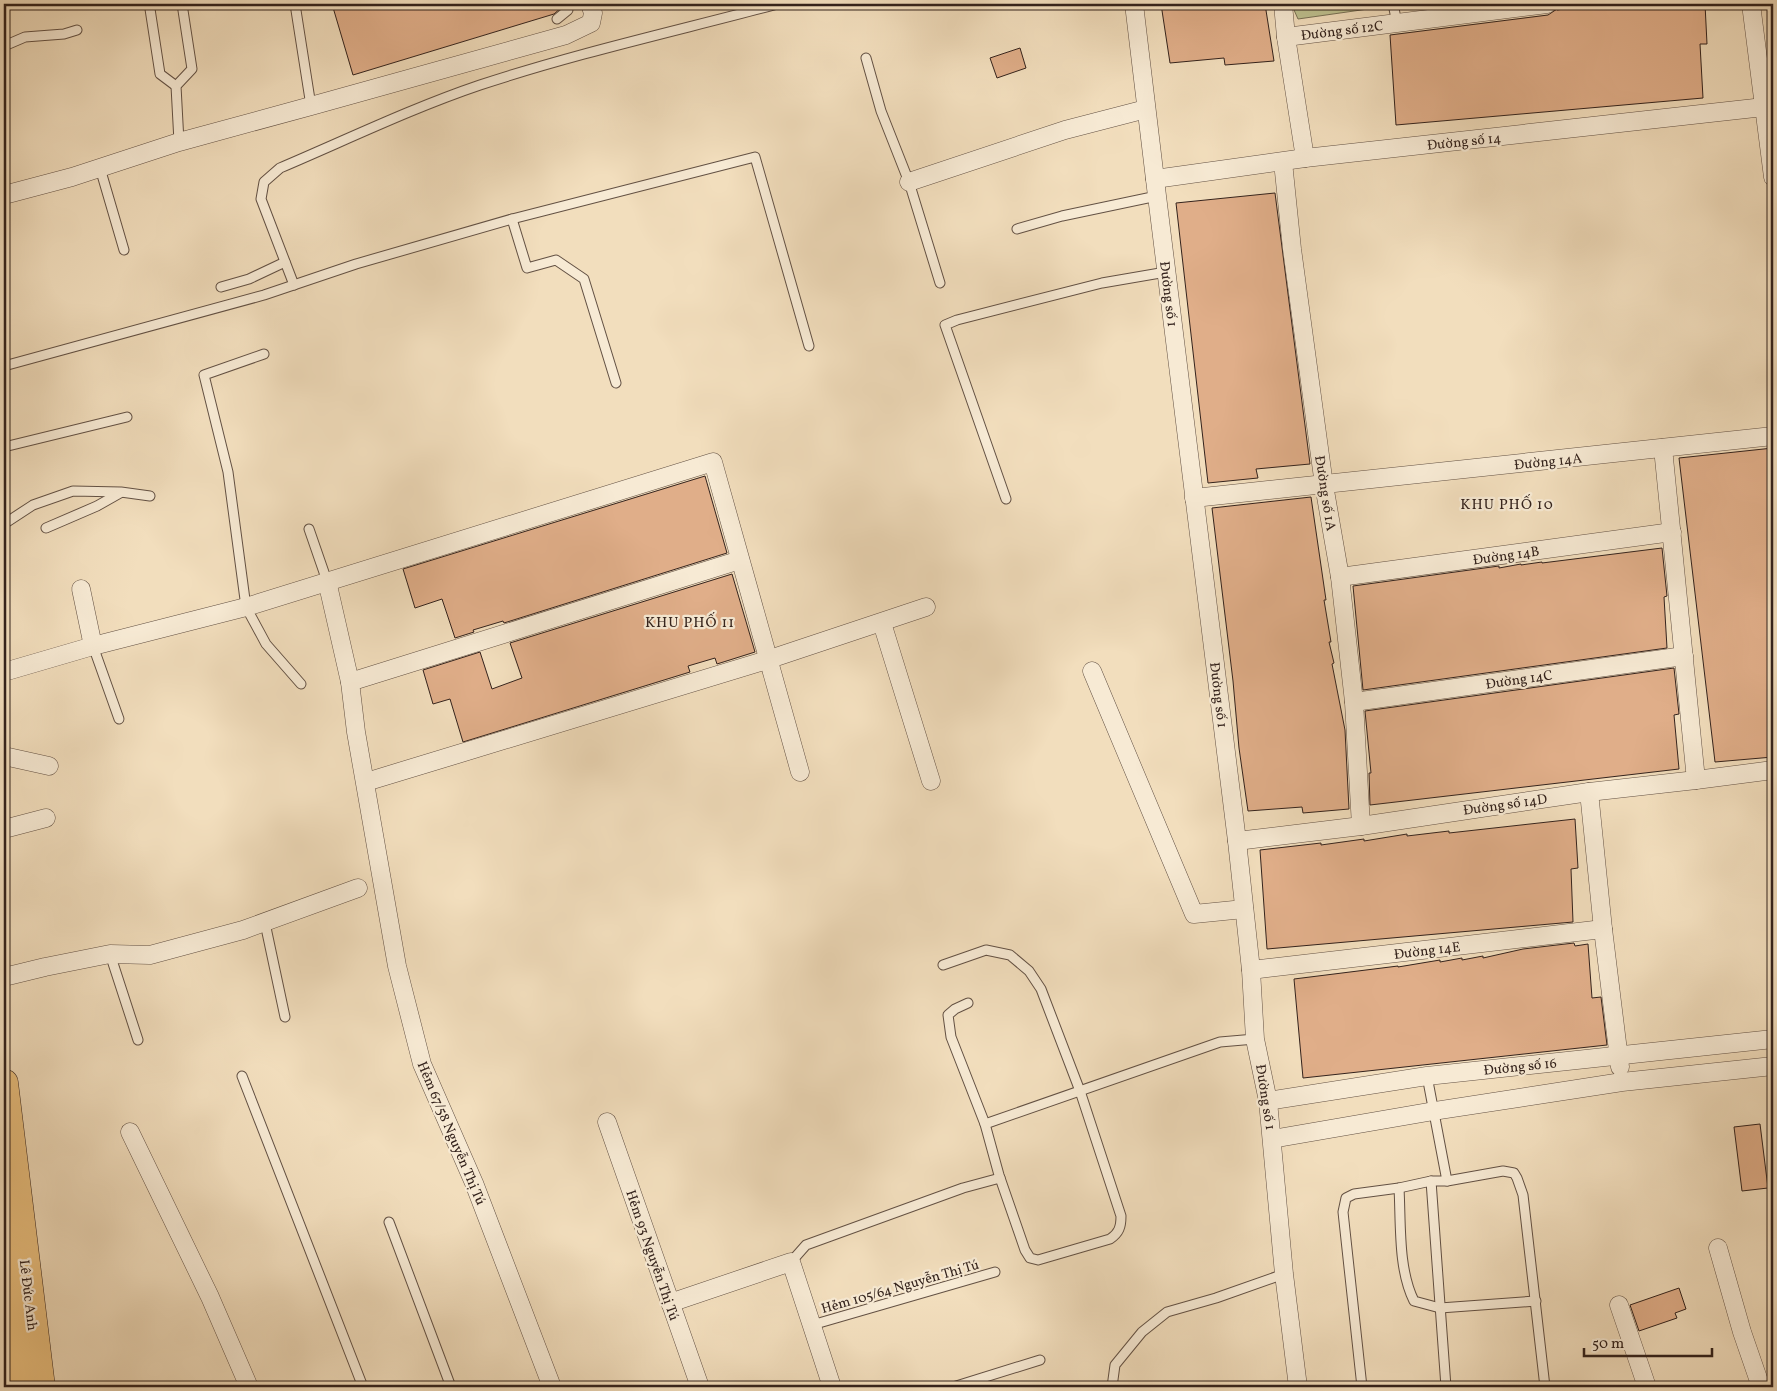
<svg xmlns="http://www.w3.org/2000/svg" width="1777" height="1391" viewBox="0 0 1777 1391" font-family="Vollkorn,serif">
	<rect width="100%" height="100%" fill="#f2debd"/>
	<filter id="stains"><feTurbulence type="fractalNoise" baseFrequency=".004" numOctaves="4"/><feColorMatrix values="0 0 0 0 .2 0 0 0 0 .09 0 0 0 0 .02 0 0 0 .5 -.17"/></filter>
	<radialGradient id="worn" r=".72"><stop offset=".6" stop-color="#630" stop-opacity="0"/><stop offset="1" stop-color="#630" stop-opacity=".3"/></radialGradient>
	<polygon fill="#bdc08f" stroke="#787156" points="1293,4 1403,4 1298,19 1294,10"/>
	<g fill="#e0ae89" stroke="#33221c">
		<polygon points="332,4 562,4 562,7 554,14 353,75"/>
		<polygon points="1161,4 1265,4 1274,61 1225,65 1224,58 1170,63"/>
		<polygon points="1610,4 1705,4 1707,44 1700,44 1703,98 1396,125 1390,35 1548,15 1557,9 1557,10 1578,7 1578,8"/>
		<polygon points="1020,48 1026,68 997,78 990,58"/>
		<polygon points="1275,193 1310,464 1256,469 1258,478 1208,483 1176,203"/>
		<polygon points="1773,448 1773,757 1715,762 1679,458"/>
		<polygon points="705,476 727,553 504,623 503,621 473,630 474,632 455,638 442,599 415,608 403,569"/>
		<polygon points="1311,497 1326,600 1324,600 1331,642 1329,642 1334,663 1332,664 1345,730 1349,809 1303,813 1302,807 1248,811 1239,748 1233,681 1212,508"/>
		<polygon points="1662,548 1667,596 1664,597 1667,648 1363,690 1353,586 1499,566 1499,568 1521,564 1521,565 1542,562 1542,563"/>
		<polygon points="732,574 755,652 717,664 715,658 688,666 690,672 463,742 450,699 433,704 423,670 480,652 492,689 522,678 510,643"/>
		<polygon points="1674,668 1679,714 1674,715 1679,769 1370,805 1369,773 1371,773 1365,711"/>
		<polygon points="1575,819 1578,868 1571,869 1573,922 1267,949 1260,850 1321,843 1321,845 1364,839 1364,841 1407,834 1407,836 1449,831 1449,833"/>
		<polygon points="1574,943 1575,946 1588,944 1592,998 1601,997 1607,1045 1303,1078 1294,979 1398,966 1398,967 1440,960 1440,962 1462,958 1462,960 1483,956 1483,958 1523,949"/>
		<polygon points="1760,1124 1768,1188 1742,1191 1734,1127"/>
		<polygon points="1679,1288 1686,1309 1675,1313 1677,1318 1639,1331 1630,1305"/>
	</g>
	<g fill="none" stroke-linecap="round" stroke-linejoin="round">
		<g stroke="#635144" stroke-width="11">
			<g id="lane">
				<polyline points="152,4 150,9 160,74 176,86"/>
				<polyline points="295,4 311,106"/>
				<polyline points="1393,4 1397,23"/>
				<polyline points="557,19 568,10 568,4"/>
				<polyline points="4,46 25,37 64,34 77,30"/>
				<polyline points="866,58 881,111 909,182 940,283"/>
				<polyline points="179,142 176,86 192,69 182,4"/>
				<polyline points="100,168 124,250"/>
				<polyline points="512,219 527,268 556,260 584,279 616,383"/>
				<polyline points="1017,229 1062,216 1157,196"/>
				<path d="M 294,285 L 261,199 L 264,182 L 280,168 C 346,140 412,108 480,85 C 577,53 676,31 774,5"/>
				<polyline points="221,287 249,279 285,262"/>
				<polyline points="264,354 204,375 228,472 246,607 266,644 301,684"/>
				<polyline points="4,366 264,295 356,264 512,219 755,157 809,346"/>
				<polyline points="4,447 127,417"/>
				<polyline points="1006,499 945,325 957,320 1102,283 1166,272"/>
				<polyline points="4,524 33,505 73,491 121,492 150,496"/>
				<polyline points="46,528 97,506 120,493"/>
				<polyline points="309,529 327,581"/>
				<polyline points="93,646 119,719"/>
				<polyline points="265,923 285,1017"/>
				<polyline points="110,954 138,1040"/>
				<path d="M 943,965 L 986,950 L 1010,955 L 1029,971 L 1041,989 L 1080,1091 L 1121,1216 C 1121,1227 1119,1233 1110,1239 L 1038,1260 L 1030,1258 L 1025,1250 L 999,1175 L 985,1124 L 951,1037 L 948,1015 L 955,1009 L 968,1003"/>
				<polyline points="242,1076 363,1387"/>
				<polyline points="1427,1076 1447,1181 1431,1181 1446,1387"/>
				<polyline points="985,1124 1220,1042 1255,1039"/>
				<polyline points="1447,1181 1503,1171 1514,1173 1517,1178 1523,1195 1545,1387"/>
				<path d="M 1399,1188 C 1401,1224 1398,1269 1414,1301 L 1440,1308 L 1536,1301"/>
				<polyline points="389,1222 451,1387"/>
				<polyline points="791,1262 806,1245 963,1188 1000,1178"/>
				<polyline points="812,1325 995,1272"/>
				<polyline points="953,1387 1040,1360"/>
				<polyline points="1112,1387 1115,1365 1142,1332 1167,1312 1216,1298 1284,1274"/>
				<polyline points="1362,1387 1343,1212 1346,1198 1354,1194 1399,1188 1431,1181"/>
			</g>
		</g>
		<g stroke="#635144" stroke-width="19">
			<g id="street">
				<polyline points="1134,4 1157,196 1237,841 1251,970 1255,1039 1268,1101 1284,1274 1298,1387"/>
				<polyline points="1283,4 1286,37 1305,158"/>
				<polyline points="1751,4 1773,177"/>
				<polyline points="1286,37 1547,4"/>
				<polyline points="1283,162 1292,249 1324,485 1340,577 1354,702 1361,826"/>
				<polyline points="1155,179 1305,158 1773,106"/>
				<polyline points="909,182 1065,130 1146,109"/>
				<polyline points="4,195 72,177 179,142 311,106 566,35 591,23 593,13 590,4"/>
				<polyline points="1663,448 1696,780"/>
				<polyline points="1194,498 1773,436"/>
				<polyline points="1340,577 1672,532"/>
				<polyline points="327,581 350,682 356,732 397,966 422,1064 474,1183 552,1387"/>
				<polyline points="81,589 93,646"/>
				<polyline points="882,623 931,781"/>
				<polyline points="1092,671 1194,914 1244,909"/>
				<polyline points="4,672 93,646 246,607 713,462 800,772"/>
				<polyline points="350,682 740,560"/>
				<polyline points="1354,702 1684,656"/>
				<polyline points="4,756 49,766"/>
				<polyline points="366,782 770,659 926,607"/>
				<polyline points="1589,792 1603,929 1620,1067"/>
				<polyline points="4,829 46,818"/>
				<polyline points="1237,841 1361,826 1589,792 1696,780 1773,770"/>
				<polyline points="1251,970 1603,929"/>
				<polyline points="4,977 45,967 110,954 150,955 243,930 358,888"/>
				<polyline points="1268,1101 1427,1076 1773,1039"/>
				<polyline points="607,1122 700,1387"/>
				<polyline points="130,1132 210,1297 249,1387"/>
				<polyline points="1272,1139 1434,1111 1622,1082 1773,1066"/>
				<polyline points="1718,1248 1742,1332 1761,1387"/>
				<polyline points="670,1303 791,1262 832,1387"/>
				<polyline points="1619,1305 1647,1387"/>
			</g>
		</g>
		<g stroke="#33221c" stroke-width="29">
			<g id="highway">
				<polyline points="4,1083 41,1387"/>
				<polyline points="4,1243 20,1387"/>
			</g>
		</g>
		<use href="#lane" stroke="#f7ead4" stroke-width="9"/>
		<use href="#street" stroke="#f7ead4" stroke-width="18"/>
		<use href="#highway" stroke="#e9bf7e" stroke-width="28"/>
	</g>
	<g text-anchor="middle" stroke-width="4.5" stroke-linejoin="round" paint-order="stroke">
		<g font-size="14" fill="#33221c" stroke="#f7ead4">
			<text transform="translate(1342 30) rotate(-7)" y="5">Đường số 12C</text>
			<text transform="translate(1464 141) rotate(-6)" y="5">Đường số 14</text>
			<text transform="translate(1169 294) rotate(83)" y="5">Đường số 1</text>
			<text transform="translate(1548 461) rotate(-6)" y="5">Đường 14A</text>
			<text transform="translate(1326 493) rotate(81)" y="5">Đường số 1A</text>
			<text transform="translate(1506 555) rotate(-8)" y="5">Đường 14B</text>
			<text transform="translate(1519 679) rotate(-8)" y="5">Đường 14C</text>
			<text transform="translate(1219 695) rotate(83)" y="5">Đường số 1</text>
			<text transform="translate(1505 804) rotate(-8)" y="5">Đường số 14D</text>
			<text transform="translate(1427 950) rotate(-7)" y="5">Đường 14E</text>
			<text transform="translate(1520 1066) rotate(-6)" y="5">Đường số 16</text>
			<text transform="translate(1266 1097) rotate(81)" y="5">Đường số 1</text>
			<text transform="translate(452 1133) rotate(67)" y="5">Hẻm 67/58 Nguyễn Thị Tú</text>
			<text transform="translate(653 1255) rotate(71)" y="5">Hẻm 93 Nguyễn Thị Tú</text>
			<text transform="translate(900 1286) rotate(-16)" y="5">Hẻm 105/64 Nguyễn Thị Tú</text>
			<text transform="translate(29 1295) rotate(83)" y="5">Lê Đức Anh</text>
		</g>
		<g font-size="15" letter-spacing="1" fill="#33221c" stroke="#f7ead4">
			<text x="1507" y="509">KHU PHỐ 10</text>
			<text x="690" y="627">KHU PHỐ 11</text>
		</g>
	</g>
	<rect width="1777" height="1391" fill="none" stroke="#f2debd" stroke-width="20"/>
	<rect x="5" y="5" width="1767" height="1381" fill="none" stroke="#33221c" stroke-width="2.5"/>
	<rect x="10" y="10" width="1757" height="1371" fill="none" stroke="#33221c"/>
	<path d="M1584 1348v8h128v-8" fill="none" stroke="#33221c" stroke-width="2.5"/>
	<text x="1592" y="1348" font-size="15" fill="#33221c" stroke="#f7ead4" stroke-width="4" paint-order="stroke">50 m</text>
	<rect width="100%" height="100%" filter="url(#stains)"/>
	<rect width="100%" height="100%" fill="url(#worn)"/>
</svg>
